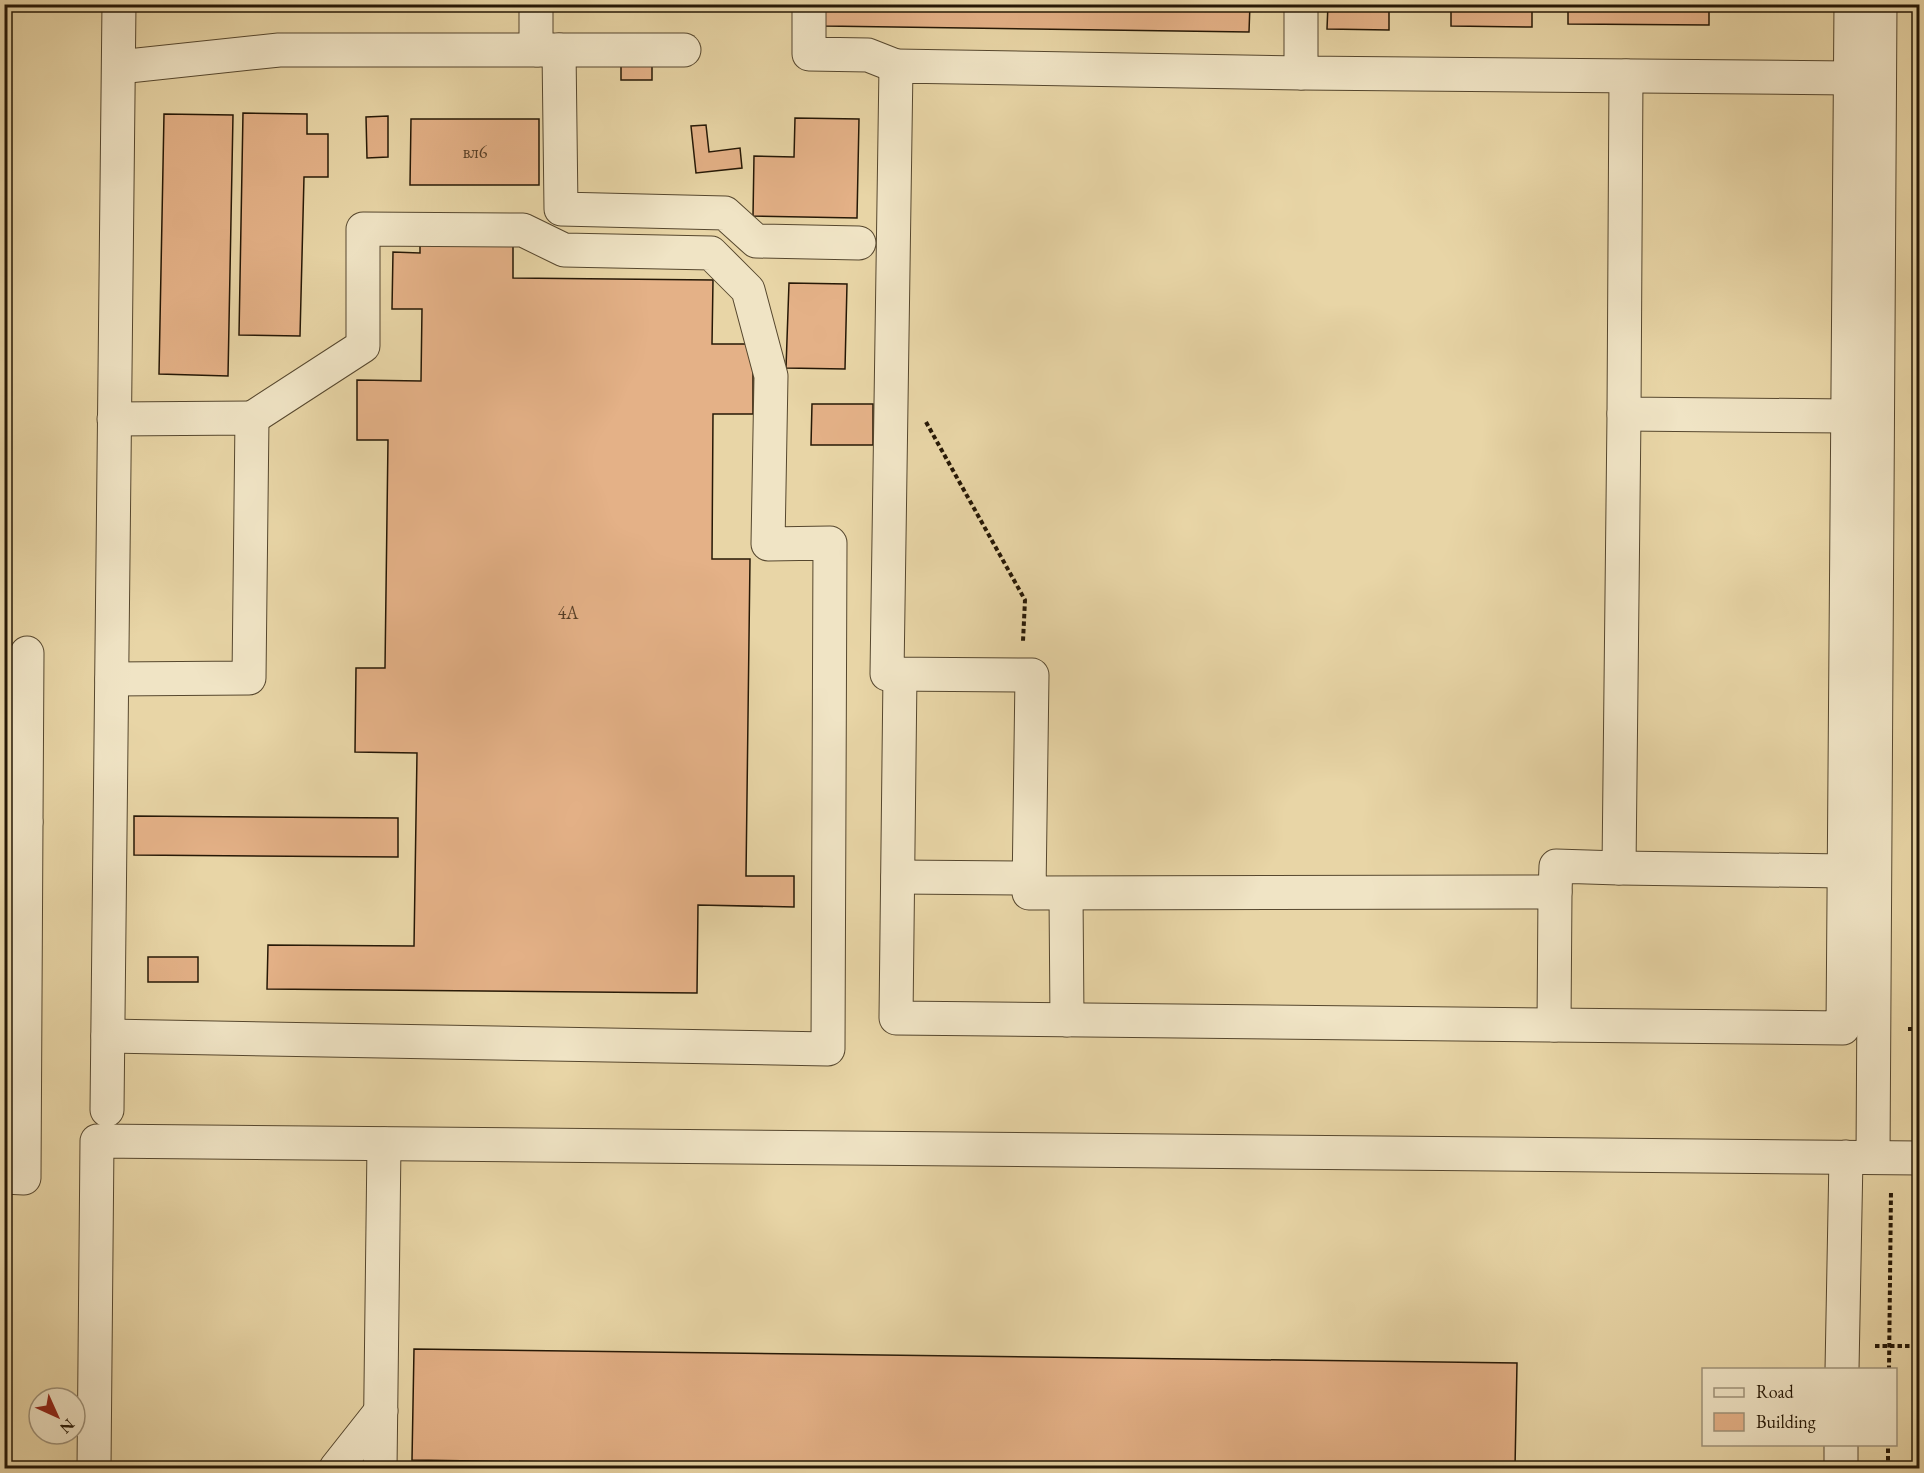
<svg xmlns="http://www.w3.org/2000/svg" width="1924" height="1473" viewBox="0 0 1924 1473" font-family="'EB Garamond',serif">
	<rect width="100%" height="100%" fill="#e8d5a6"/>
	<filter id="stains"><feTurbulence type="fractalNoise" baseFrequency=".00333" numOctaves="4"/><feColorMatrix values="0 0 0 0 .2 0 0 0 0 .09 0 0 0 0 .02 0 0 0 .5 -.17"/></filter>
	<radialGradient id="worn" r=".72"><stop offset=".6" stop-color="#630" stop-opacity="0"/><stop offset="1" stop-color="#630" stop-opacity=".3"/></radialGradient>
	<g fill="#e4b187" stroke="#261806" stroke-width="1.5">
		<polygon points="824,4 1250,4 1249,32 824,26"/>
		<polygon points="1328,4 1389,4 1389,30 1327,29"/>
		<polygon points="1451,4 1518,4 1518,7 1532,7 1532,27 1451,26"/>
		<polygon points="1568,4 1709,4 1709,25 1568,24"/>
		<rect x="621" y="62" width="31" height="18"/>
		<polygon points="243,113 307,114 307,134 328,134 328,177 304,177 300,336 239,335"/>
		<polygon points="164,114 233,115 228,376 159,374"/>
		<polygon points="388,116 388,157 367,158 366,117"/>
		<polygon points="795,118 859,119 857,218 753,216 754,156 794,157"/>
		<polygon points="411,119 539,119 539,185 410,185"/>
		<polygon points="706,125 709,152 740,148 742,168 696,173 691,126"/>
		<polygon points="420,240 513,241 513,278 713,280 712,344 753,344 753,414 713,414 712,559 750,559 746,876 794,876 794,907 698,905 697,993 267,989 268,945 414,946 417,753 355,752 356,668 385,668 388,440 357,440 357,380 421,381 422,309 392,309 393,252 420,253"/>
		<polygon points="789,283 847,284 845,369 786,368"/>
		<polygon points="812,404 873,404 873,445 811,445"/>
		<polygon points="134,816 398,818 398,857 134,855"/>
		<rect x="148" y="957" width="50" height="25"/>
		<polygon points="414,1349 1517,1363 1515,1468 623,1468 623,1463 412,1460"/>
	</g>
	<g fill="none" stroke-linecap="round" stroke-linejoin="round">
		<g stroke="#56472e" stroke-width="35">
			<g id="minor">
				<polyline points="809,4 809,54 868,55 896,66"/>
				<polyline points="1301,4 1301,73 1850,78"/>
				<polyline points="538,50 684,50"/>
				<polyline points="559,50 561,209 725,213 756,241 859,243"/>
				<polyline points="119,67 279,50 536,50 536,4"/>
				<polyline points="1301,73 896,66 887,674 1032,675 1029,893 1555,892 1554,1025"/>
				<polyline points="1626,76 1624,414 1848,416"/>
				<polyline points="1624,414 1619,868 1844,871"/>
				<polyline points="900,674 896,1018 1843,1028 1851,4"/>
				<polyline points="112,679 249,678 252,418 114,419"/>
				<polyline points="4,821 26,822 27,653"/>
				<polyline points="898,877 1029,878"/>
				<polyline points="1555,892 1556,866 1619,868"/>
				<polyline points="1066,894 1067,1020"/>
				<polyline points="108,1036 828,1049 830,543 768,544 771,376 748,290 711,253 564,250 523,230 363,229 363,346 252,418"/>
				<polyline points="107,1110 119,4"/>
				<polyline points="1873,1157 1880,4"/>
				<polyline points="4,1177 24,1178 26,822"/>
				<polyline points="1842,1370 1846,1157"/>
				<polyline points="94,1468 97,1141 1920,1158"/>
				<polyline points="336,1468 381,1411"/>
				<polyline points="380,1468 384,1144"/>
				<polyline points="1841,1468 1841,1444"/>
			</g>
		</g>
		<g stroke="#261806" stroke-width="4" stroke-dasharray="4.5 3" stroke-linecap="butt">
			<polyline points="926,422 1025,600 1023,641"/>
			<polyline points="1908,1029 1920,1029"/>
			<polyline points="1875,1346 1920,1346"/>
			<polyline points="1889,1370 1891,1191"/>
			<polyline points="1888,1468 1888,1444"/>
		</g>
		<use href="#minor" stroke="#f0e4c5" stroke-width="33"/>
	</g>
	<g text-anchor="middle" stroke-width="6" stroke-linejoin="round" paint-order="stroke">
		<g font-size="18" fill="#563e26">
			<text x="475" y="158">вл6</text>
			<text x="568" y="619">4А</text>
		</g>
	</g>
	<rect width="1924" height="1473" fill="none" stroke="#e8d5a6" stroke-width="24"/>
	<rect x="6" y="6" width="1912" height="1461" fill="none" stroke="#261806" stroke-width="3"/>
	<rect x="12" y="12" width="1900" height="1449" fill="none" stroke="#261806" stroke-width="1.5"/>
	<rect x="1702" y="1368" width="195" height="78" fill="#f0e4c5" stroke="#9f9279" stroke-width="1.5"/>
	<rect x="1714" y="1388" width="30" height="9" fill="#f0e4c5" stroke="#9f9279" stroke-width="1.5"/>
	<text x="1756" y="1398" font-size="18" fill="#261806">Road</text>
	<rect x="1714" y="1413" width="30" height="18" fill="#e4b187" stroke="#9f9279" stroke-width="1.5"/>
	<text x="1756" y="1428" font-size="18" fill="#261806">Building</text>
	<g transform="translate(57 1416) rotate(135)"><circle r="28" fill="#f0e4c5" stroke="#9f9279" stroke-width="1.5"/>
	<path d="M0-4.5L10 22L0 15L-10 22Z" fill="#8f2418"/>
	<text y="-9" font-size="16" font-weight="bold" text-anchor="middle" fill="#261806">N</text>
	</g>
	<rect width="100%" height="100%" filter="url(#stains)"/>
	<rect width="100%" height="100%" fill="url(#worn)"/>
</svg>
